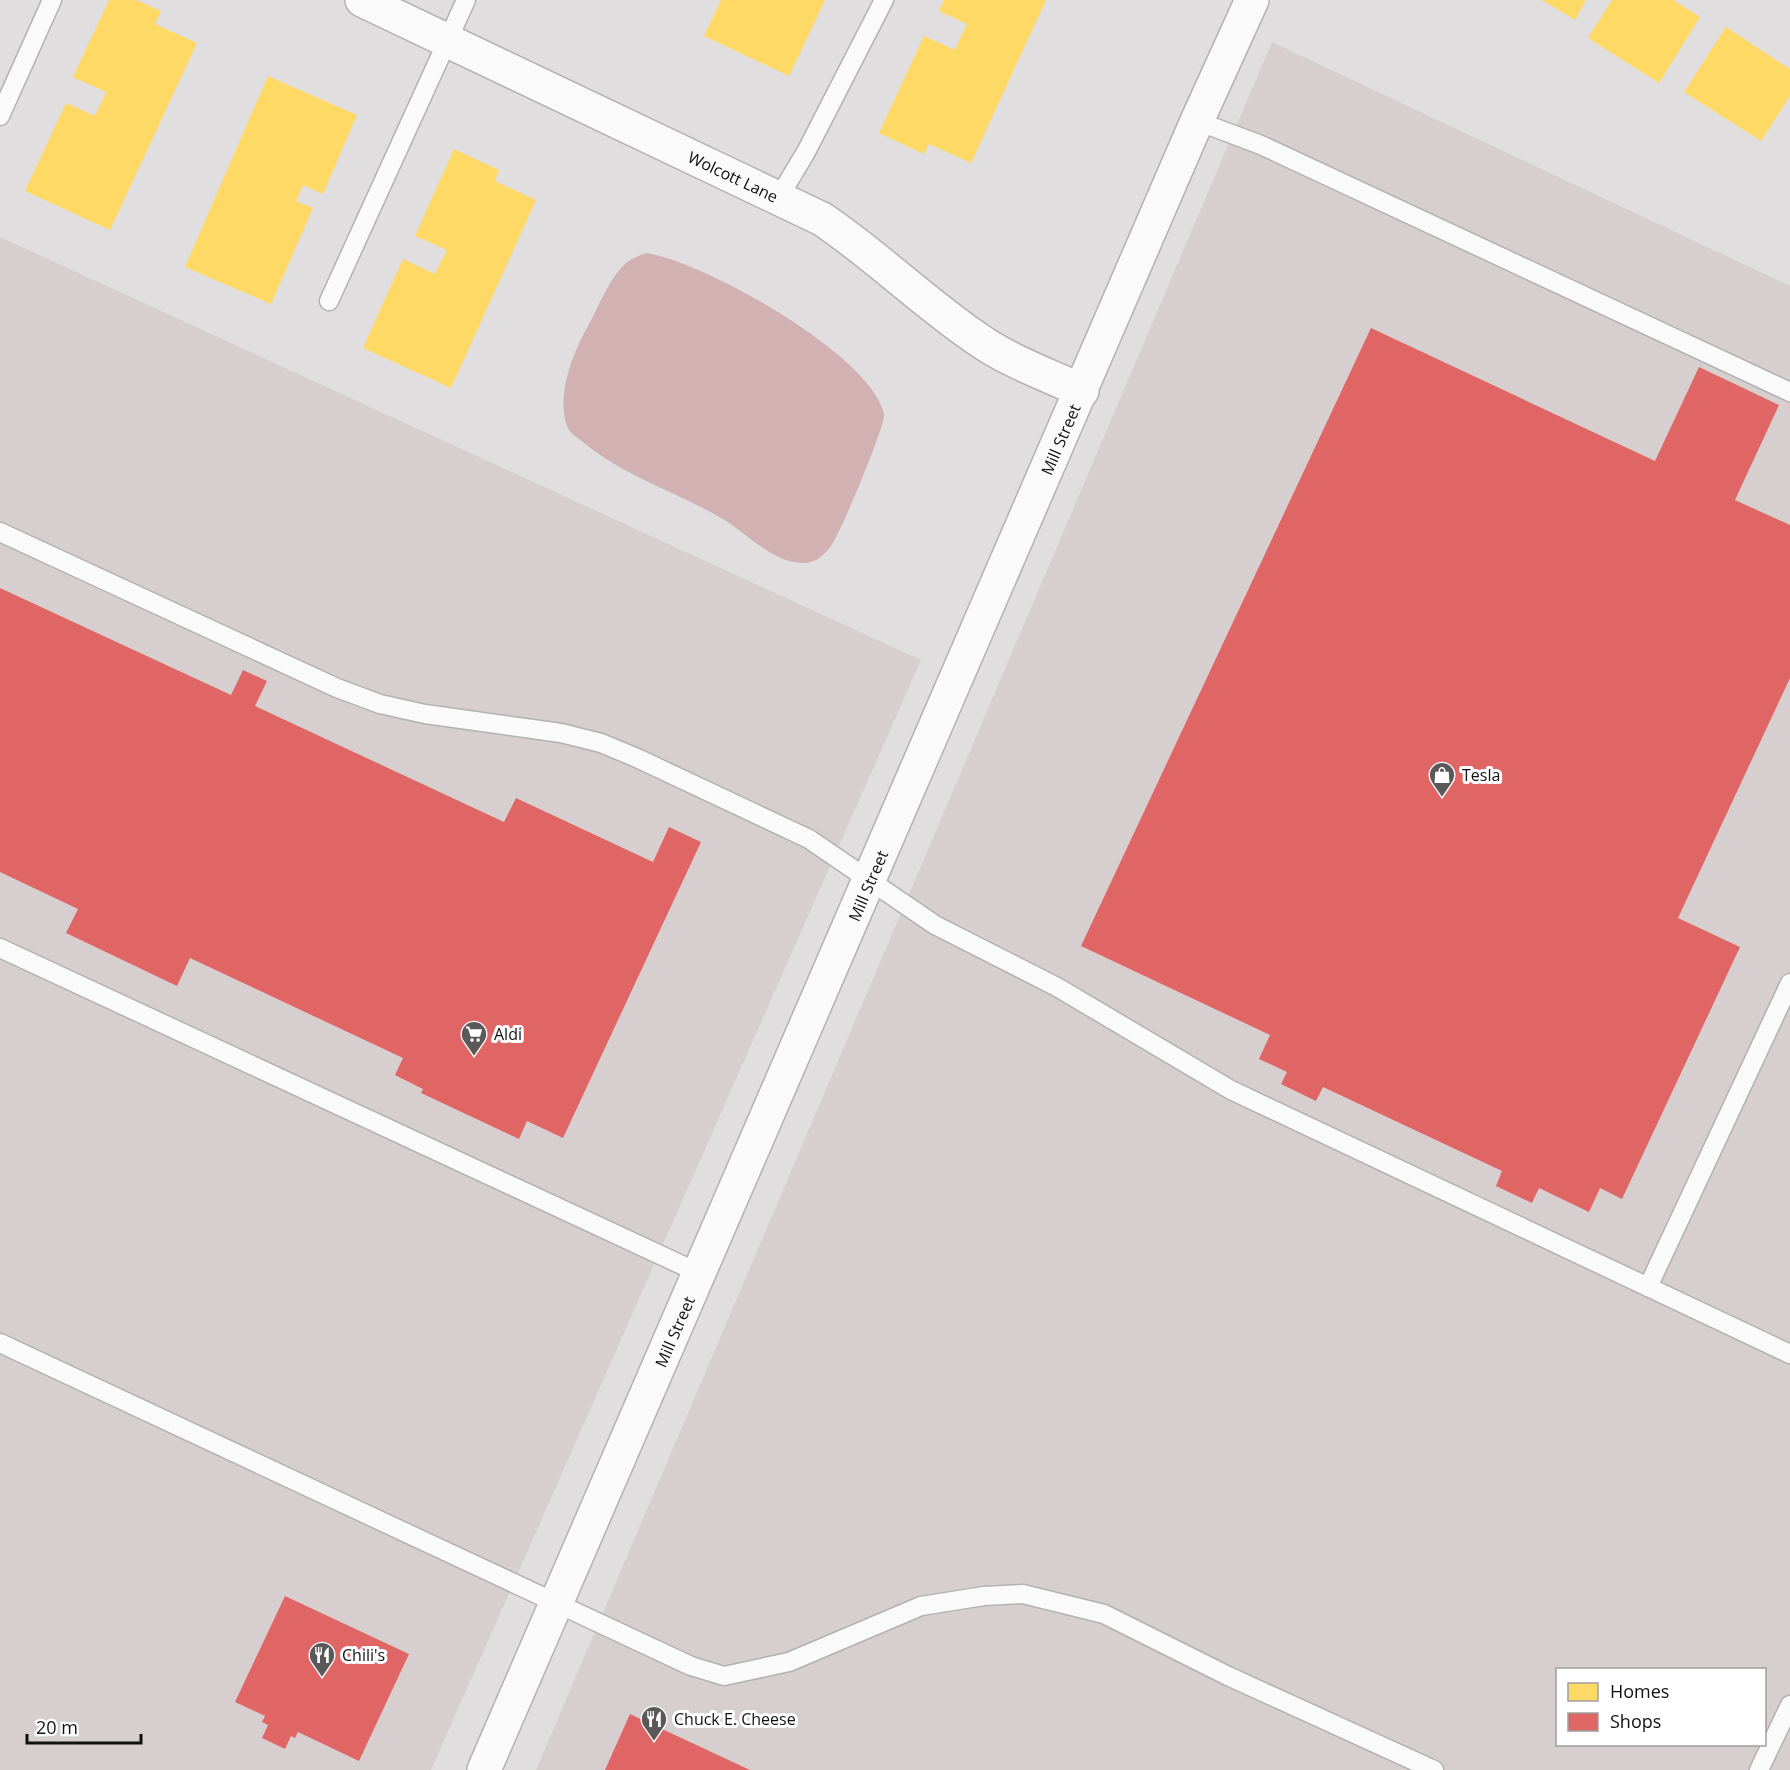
<svg xmlns="http://www.w3.org/2000/svg" width="1790" height="1770" viewBox="0 0 1790 1770" font-family="'Open Sans',sans-serif">
	<rect width="100%" height="100%" fill="#e0dede"/>
	<g fill="#d7cfcf" fill-rule="evenodd">
		<path d="M 1272,42 L 1790,286 L 1790,1770 L 536,1770 ZM 1558,1670 L 1764,1670 L 1764,1744 L 1558,1744 Z"/>
		<polygon points="0,237 921,660 431,1770 0,1770"/>
	</g>
	<path fill="#d1b1b1" d="M 646,253 C 703,261 872,355 884,414 C 886,425 840,534 831,546 C 824,555 816,563 804,563 C 773,564 746,532 721,518 C 675,491 625,477 583,442 C 578,438 569,433 567,426 C 556,396 573,352 588,326 C 599,306 609,279 625,264 C 630,259 639,256 646,253 Z"/>
	<g fill="#ffd966">
		<polygon points="109,0 136,0 161,11 155,24 197,43 110,230 25,191 66,103 95,116 106,92 73,77"/>
		<polygon points="721,0 825,0 789,76 704,36"/>
		<polygon points="944,0 1046,0 971,163 929,144 924,154 879,133 924,36 955,50 967,24 939,11"/>
		<polygon points="1542,0 1586,0 1575,20"/>
		<polygon points="1612,0 1673,0 1700,17 1659,83 1588,38"/>
		<polygon points="1726,27 1790,69 1790,96 1761,141 1684,92"/>
		<polygon points="268,76 357,115 323,194 303,185 296,201 313,208 271,304 185,267"/>
		<polygon points="454,149 499,170 495,181 536,200 451,388 363,348 403,259 435,274 447,250 415,236"/>
	</g>
	<g fill="#e06666">
		<polygon points="1371,328 1655,461 1699,367 1779,405 1735,500 1790,525 1790,678 1678,918 1740,947 1622,1199 1600,1188 1589,1212 1539,1188 1532,1203 1496,1186 1502,1171 1323,1087 1316,1101 1281,1084 1287,1072 1259,1059 1270,1035 1081,946"/>
		<polygon points="0,588 231,695 243,670 267,681 255,706 504,822 516,798 653,862 669,827 701,842 563,1138 527,1121 519,1139 421,1093 423,1089 395,1075 403,1058 190,958 177,986 66,933 78,909 0,872"/>
		<polygon points="285,1596 409,1654 359,1761 298,1732 295,1738 291,1736 285,1749 262,1738 268,1725 262,1722 265,1716 235,1702"/>
		<polygon points="630,1714 750,1770 605,1770"/>
	</g>
	<g fill="none" stroke-linecap="round" stroke-linejoin="round">
		<g stroke="#b3b1b1" stroke-width="21">
			<g id="lane">
				<polyline points="0,116 52,0"/>
				<polyline points="1197,121 1261,145 1790,392"/>
				<polyline points="779,197 806,152 884,0"/>
				<polyline points="329,301 466,0"/>
				<polyline points="0,532 337,688 380,704 425,714 561,733 601,743 637,758 809,839 935,925 1057,987 1231,1090 1790,1354"/>
				<polyline points="0,948 699,1273"/>
				<polyline points="1648,1287 1790,983"/>
				<polyline points="0,1343 691,1666 724,1676 789,1662 921,1606 984,1596 1023,1594 1104,1614 1228,1676 1434,1770"/>
				<polyline points="1759,1770 1790,1705"/>
			</g>
		</g>
		<g stroke="#b3b1b1" stroke-width="36">
			<g id="street">
				<path id="s1" d="M 362,0 L 822,219 C 877,256 924,303 979,340 C 1009,361 1048,375 1082,391"/>
				<path id="s2" d="M 484,1770 C 723,1221 962,672 1197,121 L 1252,0"/>
			</g>
		</g>
		<use href="#lane" stroke="#fafafa" stroke-width="18"/>
		<use href="#street" stroke="#fafafa" stroke-width="33"/>
	</g>
	<defs>
		<g id="shop-pin" transform="scale(1.35)"><path d="M0 17L-7.5 6A9.5 9.5 0 1 1 7.5 6Z" fill="#5a5858" stroke="#fff"/><path d="M-5-2.5h2.3a2.7 3.5 0 0 1 5.4 0H5L5.5 6h-11ZM-1.5-2.5h3a1.5 2.3 0 0 0-3 0Z" fill="#fff"/></g>
		<g id="supermarket-pin" transform="scale(1.35)"><path d="M0 17L-7.5 6A9.5 9.5 0 1 1 7.5 6Z" fill="#5a5858" stroke="#fff"/><path d="M-6-5.5h2.5l.6 2H6L4.5 2H-2.5L-4.4-4H-6ZM-1.5 3.2a1.3 1.3 0 1 0 .1 0ZM3 3.2a1.3 1.3 0 1 0 .1 0Z" fill="#fff"/></g>
		<g id="restaurant-pin" transform="scale(1.35)"><path d="M0 17L-7.5 6A9.5 9.5 0 1 1 7.5 6Z" fill="#5a5858" stroke="#fff"/><path d="M-5-6h1v4h1v-4h1v4h1v-4h1v5L-1.5 .5V6h-2V.5L-5-1ZM5-6V6H3V1.5H1.5Q1.5-4 5-6Z" fill="#fff"/></g>
	</defs>
	<g fill-rule="evenodd">
		<use href="#shop-pin" x="1442" y="775"/>
		<use href="#supermarket-pin" x="474" y="1034"/>
		<use href="#restaurant-pin" x="322" y="1655"/>
		<use href="#restaurant-pin" x="654" y="1719"/>
	</g>
	<g text-anchor="middle" stroke-width="6" stroke-linejoin="round" paint-order="stroke">
		<g font-size="16" fill="#121010" stroke="#fff">
			<text dy="6" stroke="none"><textPath href="#s1" startOffset="411">Wolcott Lane</textPath></text>
			<text dy="6" stroke="none"><textPath href="#s2" startOffset="1450">Mill Street</textPath></text>
			<text dy="6" stroke="none"><textPath href="#s2" startOffset="964">Mill Street</textPath></text>
			<text dy="6" stroke="none"><textPath href="#s2" startOffset="478">Mill Street</textPath></text>
		</g>
		<g font-size="16" fill="#121010" stroke="#fff" text-anchor="start">
			<text x="1462" y="781">Tesla</text>
			<text x="494" y="1040">Aldi</text>
			<text x="342" y="1661">Chili's</text>
			<text x="674" y="1725">Chuck E. Cheese</text>
		</g>
	</g>
	<rect x="1556" y="1668" width="210" height="78" fill="#ffffff" stroke="#a09f9f" stroke-width="1.5"/>
	<rect x="1568" y="1683" width="30" height="18" fill="#ffd966" stroke="#a09f9f" stroke-width="1.5"/>
	<text x="1610" y="1698" font-size="18" fill="#121010">Homes</text>
	<rect x="1568" y="1713" width="30" height="18" fill="#e06666" stroke="#a09f9f" stroke-width="1.5"/>
	<text x="1610" y="1728" font-size="18" fill="#121010">Shops</text>
	<path d="M27 1734v9h114v-9" fill="none" stroke="#121010" stroke-width="3"/>
	<text x="36" y="1734" font-size="18" fill="#121010" stroke="#ffffff" stroke-width="4.5" paint-order="stroke">20 m</text>
</svg>
